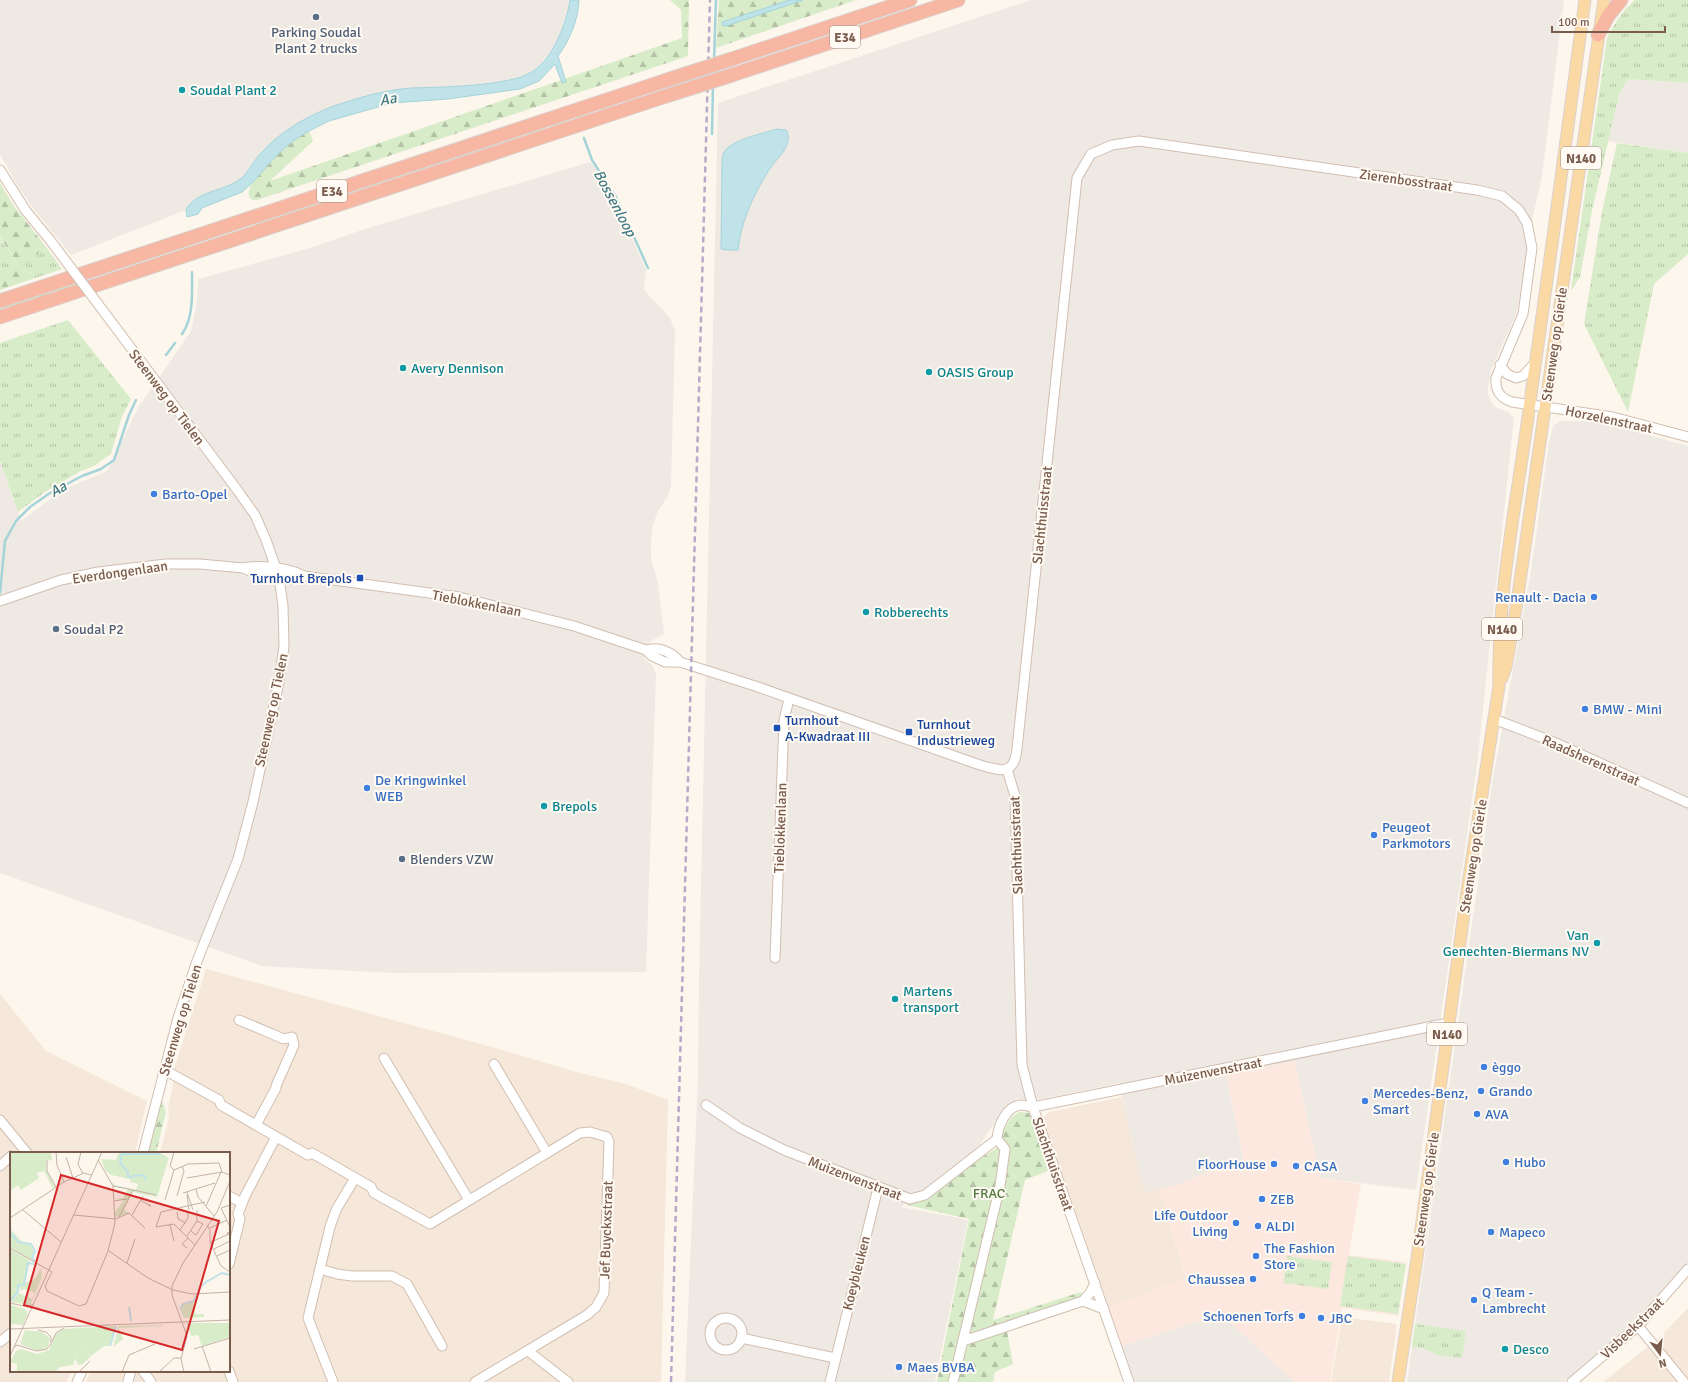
<svg xmlns="http://www.w3.org/2000/svg" width="1688" height="1382" viewBox="0 0 1688 1382" font-family="Signika,sans-serif">
	<defs>
		<pattern id="grass-tufts" width="24" height="20" patternUnits="userSpaceOnUse"><rect width="24" height="20" fill="#d8ecc9"/><path d="M3 7l-1-3M5 7V3M7 7l1-3M15 17l-1-3M17 17v-4M19 17l1-3" fill="none" stroke="#b4c2a5"/></pattern>
		<pattern id="forest-firs" width="22" height="20" patternUnits="userSpaceOnUse"><rect width="22" height="20" fill="#d8ecc9"/><path d="M5 1l3.5 6h-7zM16 11l3.5 6h-7z" fill="#b4c2a5"/></pattern>
	</defs>
	<rect width="100%" height="100%" fill="#fdf6ec"/>
	<g fill="#f5e8da">
		<polygon points="206,969 499,1049 580,1073 626,1084 668,1100 661,1382 86,1382 90,1371 229,1371 229,1153 160,1153 169,1117 168,1107 173,1085 174,1069"/>
		<polygon points="0,994 46,1051 147,1101 135,1153 11,1153 11,1371 71,1371 67,1382 0,1382"/>
		<polygon points="1122,1097 1144,1192 1159,1188 1186,1279 1109,1307 1044,1121 1044,1117 1049,1112"/>
		<polygon points="1688,1308 1688,1382 1603,1382 1658,1339"/>
		<polygon points="1342,1317 1397,1324 1389,1382 1331,1382"/>
	</g>
	<polygon fill="#fde8e0" points="1295,1061 1320,1178 1361,1184 1349,1255 1406,1262 1398,1316 1342,1308 1330,1382 1294,1382 1221,1314 1122,1346 1109,1307 1186,1278 1159,1188 1179,1184 1209,1172 1221,1169 1246,1172 1226,1075"/>
	<g fill="#efe9e4">
		<polygon points="0,0 570,0 561,32 555,45 537,68 527,75 512,79 467,86 392,90 319,112 283,132 261,152 250,168 236,182 188,205 186,210 71,255 33,208 19,188 0,154"/>
		<polygon points="1031,0 1564,0 1542,176 1532,220 1517,312 1491,370 1488,388 1488,394 1492,403 1497,408 1508,412 1514,418 1477,765 1416,1190 1320,1178 1295,1061 1226,1075 1246,1172 1221,1169 1209,1172 1179,1184 1144,1192 1119,1083 1041,1099 1017,1099 1004,1109 979,1146 901,1207 968,1220 935,1382 685,1382 698,1078 699,978 718,103"/>
		<polygon points="1628,79 1688,83 1688,153 1608,141 1619,95"/>
		<polygon points="590,162 594,166 617,204 646,270 644,287 645,291 670,318 675,331 671,485 668,496 658,511 653,525 651,542 651,558 658,583 664,634 649,642 644,658 653,666 656,675 646,972 393,973 262,966 0,873 0,461 21,521 62,490 107,471 138,408 191,331 197,301 198,279 310,248 365,229"/>
		<polygon points="1560,421 1586,421 1617,426 1688,446 1688,1263 1659,1298 1636,1323 1564,1382 1407,1382 1492,784 1531,571 1549,442 1553,426"/>
		<polygon points="1221,1314 1294,1382 1134,1382 1122,1346"/>
	</g>
	<g fill="url(#grass-tufts)">
		<path d="M 1635,0 L 1688,0 L 1688,83 L 1628,79 L 1619,95 L 1592,211 L 1580,277 L 1571,291 L 1607,38 C 1615,23 1622,11 1635,0 Z"/>
		<polygon points="1617,143 1688,153 1688,254 1654,284 1628,412 1584,324 1602,212"/>
		<polygon points="0,238 20,267 46,247 62,269 38,277 20,268 0,274"/>
		<polygon points="73,283 75,286 0,311 0,307"/>
		<polygon points="68,320 131,399 122,416 111,454 94,466 81,471 45,492 18,512 0,461 0,343"/>
		<polygon points="1287,1256 1332,1262 1328,1289 1283,1283"/>
		<polygon points="1348,1256 1406,1264 1398,1314 1340,1306"/>
		<polygon points="1415,1324 1466,1331 1462,1358 1438,1355 1422,1348 1412,1347"/>
	</g>
	<g fill="url(#forest-firs)">
		<path d="M 670,0 L 689,0 L 688,56 L 257,200 L 253,200 L 250,198 C 249,196 248,194 249,192 C 249,177 295,137 309,131 L 313,141 L 270,181 L 682,38 L 681,10 Z"/>
		<polygon points="719,0 856,0 716,48"/>
		<polygon points="0,183 14,206 46,247 20,268 38,277 0,290 0,274 20,267 0,237"/>
		<polygon points="161,1097 166,1112 156,1153 147,1153"/>
		<polygon points="1019,1112 1029,1113 1050,1170 1025,1180 993,1320 1081,1292 1084,1303 1007,1331 1013,1364 995,1372 993,1382 937,1382 969,1219 907,1205 997,1148 995,1143 1011,1118"/>
	</g>
	<g fill="#bfe3e8" stroke="#a5d3da">
		<path d="M 570,0 L 579,0 C 578,20 570,40 558,56 L 566,82 L 562,83 L 555,64 L 539,81 L 520,89 L 448,99 L 392,103 L 329,121 L 305,133 L 289,144 L 276,156 L 252,183 L 242,192 L 202,208 L 198,214 L 187,217 L 186,210 C 196,190 224,192 240,179 C 250,171 254,159 263,151 C 281,131 306,117 331,107 C 357,98 384,90 411,88 C 440,87 469,87 498,82 C 508,80 519,79 528,74 C 552,62 566,25 570,0 Z"/>
		<polygon points="790,0 803,0 726,26 722,25 722,22"/>
		<path d="M 777,129 L 786,130 C 789,135 789,141 786,147 C 783,154 776,160 771,167 C 755,191 741,221 738,250 L 729,250 L 721,249 L 722,164 C 722,160 722,155 724,152 C 731,140 764,133 777,129 Z"/>
	</g>
	<g fill="none" stroke-linecap="round" stroke-linejoin="round">
		<g stroke="#a5d3da" stroke-width="2.5">
			<polyline points="714,61 716,0"/>
			<polyline points="712,134 713,84"/>
			<polyline points="584,138 592,160 616,197 648,268"/>
			<path d="M 182,334 C 194,318 192,291 192,272"/>
			<polyline points="166,355 175,343"/>
			<polyline points="0,593 5,541 16,521 30,507 50,493 82,476 101,469 114,460 129,415 136,400"/>
		</g>
		<g stroke="#d1beb0" stroke-width="11">
			<g id="minor">
				<polyline points="0,170 26,211 50,240"/>
				<polyline points="113,324 238,491 255,515 266,540 279,577 283,606 284,646 279,682 253,802 238,859 197,961 178,1018 143,1153"/>
				<polyline points="1500,365 1507,374 1516,378 1523,376 1535,363"/>
				<path d="M 243,568 C 260,564 289,568 304,576 L 459,597 L 574,626 L 646,650 C 658,646 672,652 680,662"/>
				<polyline points="0,601 61,580 98,572 166,564 200,564 243,568 255,573 289,579 304,576"/>
				<path d="M 646,650 L 652,656 L 665,662 L 680,662 L 758,687 L 980,765 C 1001,771 1014,776 1017,749 L 1077,178 L 1091,154 L 1112,145 L 1139,141 L 1477,190 L 1502,196 L 1519,210 L 1527,223 L 1532,248 L 1523,314 L 1496,378 C 1495,391 1500,398 1512,402 L 1613,417 L 1688,437"/>
				<polyline points="1494,719 1556,743 1688,803"/>
				<polyline points="1007,769 1015,796 1022,1065 1033,1107 1129,1382"/>
				<polyline points="775,958 784,720 789,699"/>
				<polyline points="239,1020 284,1039 292,1037 294,1045 276,1086 276,1088 256,1125"/>
				<polyline points="384,1058 469,1200"/>
				<polyline points="494,1064 547,1153"/>
				<polyline points="163,1072 170,1073 219,1100 221,1105 308,1155 312,1153 371,1187 374,1193 430,1224 580,1133 590,1132 607,1137 609,1142 604,1293 596,1307 587,1315 475,1382"/>
				<path d="M 706,1105 L 740,1128 L 784,1150 L 910,1199 L 925,1195 L 997,1139 C 998,1126 1006,1106 1021,1105 C 1025,1105 1029,1107 1033,1107 L 1448,1023"/>
				<polyline points="0,1120 27,1153"/>
				<polyline points="0,1166 11,1156"/>
				<polyline points="229,1196 242,1203"/>
				<polyline points="229,1264 240,1219 238,1214 245,1196 276,1137"/>
				<polyline points="320,1269 337,1274 352,1276 392,1276 407,1284 442,1346"/>
				<polyline points="1083,1301 1104,1309"/>
				<circle cx="726" cy="1334" r="16"/>
				<polyline points="1638,1326 1684,1382"/>
				<polyline points="741,1338 835,1358"/>
				<polyline points="963,1341 1083,1301 1090,1293 1095,1283"/>
				<polyline points="0,1342 11,1333"/>
				<polyline points="528,1351 568,1382"/>
				<polyline points="143,1371 151,1382"/>
				<polyline points="229,1371 233,1382"/>
				<polyline points="128,1381 131,1371"/>
				<polyline points="77,1382 82,1371"/>
				<polyline points="333,1382 308,1318 330,1227 336,1210 355,1178"/>
				<polyline points="830,1382 878,1188"/>
				<polyline points="953,1382 1000,1186 1005,1149 997,1139"/>
				<polyline points="1572,1382 1638,1326 1688,1269"/>
			</g>
		</g>
		<g stroke="#dad1cd" stroke-width="13">
			<g id="major">
				<polyline points="1502,678 1506,667 1517,602 1604,0"/>
				<path d="M 1398,1382 L 1417,1258 L 1468,884 L 1499,686 C 1497,598 1515,511 1527,424 C 1547,283 1566,141 1585,0"/>
			</g>
		</g>
		<g stroke="#dad1cd" stroke-width="15">
			<g id="highway">
				<polyline points="1598,35 1608,16 1621,0"/>
				<polyline points="732,59 910,0"/>
				<polyline points="732,75 958,0"/>
				<polyline points="0,301 664,81"/>
				<polyline points="0,317 663,97"/>
			</g>
		</g>
		<use href="#minor" stroke="#fff" stroke-width="9"/>
		<use href="#major" stroke="#fbd9a5" stroke-width="11"/>
		<use href="#highway" stroke="#f7b7a3" stroke-width="13"/>
		<polyline stroke="#b9a8c9" stroke-width="2.5" stroke-dasharray="6 4" stroke-linecap="butt" points="671,1382 710,0"/>
		<g stroke="#d1beb0" stroke-width="11" stroke-linecap="butt">
			<polyline id="minor-bridge" points="50,240 113,324"/>
		</g>
		<g stroke="#dad1cd" stroke-width="15" stroke-linecap="butt">
			<g id="highway-bridge">
				<polyline points="664,81 732,59"/>
				<polyline points="663,97 732,75"/>
			</g>
		</g>
		<use href="#minor-bridge" stroke="#fff" stroke-width="9"/>
		<use href="#highway-bridge" stroke="#f7b7a3" stroke-width="13"/>
	</g>
	<g fill="#5c6f8a" stroke="#fffaf3" stroke-width="1.5">
		<circle cx="316" cy="17" r="4"/>
		<circle cx="56" cy="629" r="4"/>
		<circle cx="402" cy="859" r="4"/>
	</g>
	<g fill="#0f9aa8" stroke="#fffaf3" stroke-width="1.5">
		<circle cx="182" cy="90" r="4"/>
		<circle cx="403" cy="368" r="4"/>
		<circle cx="929" cy="372" r="4"/>
		<circle cx="866" cy="612" r="4"/>
		<circle cx="544" cy="806" r="4"/>
		<circle cx="1597" cy="943" r="4"/>
		<circle cx="895" cy="999" r="4"/>
		<circle cx="1505" cy="1349" r="4"/>
	</g>
	<g fill="#3f7fe0" stroke="#fffaf3" stroke-width="1.5">
		<circle cx="154" cy="494" r="4"/>
		<circle cx="1594" cy="597" r="4"/>
		<circle cx="1585" cy="709" r="4"/>
		<circle cx="367" cy="788" r="4"/>
		<circle cx="1374" cy="835" r="4"/>
		<circle cx="1484" cy="1067" r="4"/>
		<circle cx="1481" cy="1091" r="4"/>
		<circle cx="1365" cy="1101" r="4"/>
		<circle cx="1477" cy="1114" r="4"/>
		<circle cx="1506" cy="1162" r="4"/>
		<circle cx="1274" cy="1164" r="4"/>
		<circle cx="1296" cy="1166" r="4"/>
		<circle cx="1262" cy="1199" r="4"/>
		<circle cx="1236" cy="1223" r="4"/>
		<circle cx="1258" cy="1226" r="4"/>
		<circle cx="1491" cy="1232" r="4"/>
		<circle cx="1256" cy="1256" r="4"/>
		<circle cx="1253" cy="1279" r="4"/>
		<circle cx="1474" cy="1300" r="4"/>
		<circle cx="1302" cy="1316" r="4"/>
		<circle cx="1321" cy="1318" r="4"/>
		<circle cx="899" cy="1367" r="4"/>
	</g>
	<g fill="#1a4fb4" stroke="#fffaf3" stroke-width="1.5">
		<rect x="356" y="574" width="8" height="8" rx="2"/>
		<rect x="773" y="724" width="8" height="8" rx="2"/>
		<rect x="905" y="728" width="8" height="8" rx="2"/>
	</g>
	<g text-anchor="middle" stroke-width="4" stroke-linejoin="round" paint-order="stroke">
		<g fill="#fffaf3" stroke="#a28b7f" stroke-width="1">
			<rect x="830" y="26" width="30" height="22" rx="3"/>
			<rect x="1561" y="147" width="40" height="22" rx="3"/>
			<rect x="317" y="180" width="30" height="22" rx="3"/>
			<rect x="1482" y="618" width="40" height="22" rx="3"/>
			<rect x="1427" y="1023" width="40" height="22" rx="3"/>
		</g>
		<g font-size="13" font-weight="bold" fill="#7a5c4d">
			<text x="845" y="42">E34</text>
			<text x="1581" y="163">N140</text>
			<text x="332" y="196">E34</text>
			<text x="1502" y="634">N140</text>
			<text x="1447" y="1039">N140</text>
		</g>
		<g font-size="14" fill="#4e5e75" stroke="#fffaf3" text-anchor="start">
			<text x="316" y="37" text-anchor="middle">Parking Soudal<tspan x="316" dy="16">Plant 2 trucks</tspan></text>
			<text x="64" y="634">Soudal P2</text>
			<text x="410" y="864">Blenders VZW</text>
		</g>
		<g font-size="14" fill="#0d838f" stroke="#fffaf3" text-anchor="start">
			<text x="190" y="95">Soudal Plant 2</text>
			<text x="411" y="373">Avery Dennison</text>
			<text x="937" y="377">OASIS Group</text>
			<text x="874" y="617">Robberechts</text>
			<text x="552" y="811">Brepols</text>
			<text x="1589" y="940" text-anchor="end">Van<tspan x="1589" dy="16">Genechten-Biermans NV</tspan></text>
			<text x="903" y="996">Martens<tspan x="903" dy="16">transport</tspan></text>
			<text x="1513" y="1354">Desco</text>
		</g>
		<g font-size="14" fill="#7a5c4d" stroke="#fffaf3">
			<text transform="translate(1406 180) rotate(8)" y="5">Zierenbosstraat</text>
			<text transform="translate(1554 344) rotate(-82)" y="5">Steenweg op Gierle</text>
			<text transform="translate(167 397) rotate(53)" y="5">Steenweg op Tielen</text>
			<text transform="translate(1609 419) rotate(12)" y="5">Horzelenstraat</text>
			<text transform="translate(1042 515) rotate(-84)" y="5">Slachthuisstraat</text>
			<text transform="translate(120 572) rotate(-8)" y="5">Everdongenlaan</text>
			<text transform="translate(477 603) rotate(11)" y="5">Tieblokkenlaan</text>
			<text transform="translate(271 710) rotate(-78)" y="5">Steenweg op Tielen</text>
			<text transform="translate(1591 760) rotate(24)" y="5">Raadsherenstraat</text>
			<text transform="translate(780 828) rotate(-88)" y="5">Tieblokkenlaan</text>
			<text transform="translate(1016 845) rotate(-92)" y="5">Slachthuisstraat</text>
			<text transform="translate(1473 856) rotate(-81)" y="5">Steenweg op Gierle</text>
			<text transform="translate(180 1020) rotate(-73)" y="5">Steenweg op Tielen</text>
			<text transform="translate(1213 1071) rotate(-11)" y="5">Muizenvenstraat</text>
			<text transform="translate(1053 1164) rotate(71)" y="5">Slachthuisstraat</text>
			<text transform="translate(855 1178) rotate(21)" y="5">Muizenvenstraat</text>
			<text transform="translate(1426 1189) rotate(-82)" y="5">Steenweg op Gierle</text>
			<text transform="translate(606 1230) rotate(-88)" y="5">Jef Buyckxstraat</text>
			<text transform="translate(856 1273) rotate(-76)" y="5">Koeybleuken</text>
			<text transform="translate(1632 1328) rotate(-44)" y="5">Visbeekstraat</text>
		</g>
		<g font-size="14" fill="#366cbe" stroke="#fffaf3" text-anchor="start">
			<text x="162" y="499">Barto-Opel</text>
			<text x="1586" y="602" text-anchor="end">Renault - Dacia</text>
			<text x="1593" y="714">BMW - Mini</text>
			<text x="375" y="785">De Kringwinkel<tspan x="375" dy="16">WEB</tspan></text>
			<text x="1382" y="832">Peugeot<tspan x="1382" dy="16">Parkmotors</tspan></text>
			<text x="1492" y="1072">èggo</text>
			<text x="1489" y="1096">Grando</text>
			<text x="1373" y="1098">Mercedes-Benz,<tspan x="1373" dy="16">Smart</tspan></text>
			<text x="1485" y="1119">AVA</text>
			<text x="1514" y="1167">Hubo</text>
			<text x="1266" y="1169" text-anchor="end">FloorHouse</text>
			<text x="1304" y="1171">CASA</text>
			<text x="1270" y="1204">ZEB</text>
			<text x="1228" y="1220" text-anchor="end">Life Outdoor<tspan x="1228" dy="16">Living</tspan></text>
			<text x="1266" y="1231">ALDI</text>
			<text x="1499" y="1237">Mapeco</text>
			<text x="1264" y="1253">The Fashion<tspan x="1264" dy="16">Store</tspan></text>
			<text x="1245" y="1284" text-anchor="end">Chaussea</text>
			<text x="1482" y="1297">Q Team -<tspan x="1482" dy="16">Lambrecht</tspan></text>
			<text x="1294" y="1321" text-anchor="end">Schoenen Torfs</text>
			<text x="1329" y="1323">JBC</text>
			<text x="907" y="1372">Maes BVBA</text>
		</g>
		<g font-size="14" fill="#164399" stroke="#fffaf3" text-anchor="start">
			<text x="352" y="583" text-anchor="end">Turnhout Brepols</text>
			<text x="785" y="725">Turnhout<tspan x="785" dy="16">A-Kwadraat III</tspan></text>
			<text x="917" y="729">Turnhout<tspan x="917" dy="16">Industrieweg</tspan></text>
		</g>
		<g font-size="14" fill="#537a41" stroke="#fffaf3">
			<text x="989" y="1198">FRAC</text>
		</g>
		<g font-size="15" font-style="italic" fill="#437c86" stroke="#fffaf3">
			<text transform="translate(388 99) rotate(-10)" y="5">Aa</text>
			<text transform="translate(615 203) rotate(62)" y="5">Bossenloop</text>
			<text transform="translate(58 489) rotate(-31)" y="5">Aa</text>
		</g>
	</g>
	<g transform="translate(10 1152)">
		<rect width="220" height="220" fill="#fdf6ec"/>
		<path d="M 108,1 L 112,1 L 111,15 L 94,15 L 91,7 L 106,8 ZM 11,89 L 20,92 L 24,101 L 21,108 L 5,98 ZM 31,116 L 32,125 L 25,141 L 15,137 L 9,139 L 14,131 L 25,127 ZM 33,128 L 20,153 L 1,150 L 9,141 L 22,147 ZM 184,149 L 185,162 L 194,162 L 194,165 L 174,166 L 170,157 L 174,152 ZM 173,171 L 220,171 L 220,185 L 192,194 L 188,183 L 181,184 L 177,172 ZM 74,197 L 81,204 L 73,212 L 68,213 L 65,199 Z" fill="#d8ecc9"/>
		<path d="M 0,0 L 41,0 L 42,8 L 36,9 L 36,18 L 45,35 L 43,37 L 34,19 L 27,21 L 29,26 L 11,38 L 8,33 L 0,39 ZM 112,1 L 152,2 L 159,6 L 147,45 L 123,40 L 114,58 L 119,61 L 105,66 L 105,60 L 114,48 L 105,47 L 113,46 L 118,37 L 104,34 L 101,28 L 105,33 L 126,38 L 128,32 L 120,30 L 120,27 L 101,23 L 95,18 L 94,15 L 111,15 ZM 0,71 L 1,78 L 11,89 L 5,98 L 0,95 ZM 0,153 L 15,157 L 18,162 L 13,173 L 0,172 ZM 154,173 L 146,177 L 150,174 L 109,176 L 113,187 L 103,195 L 109,174 ZM 106,174 L 99,194 L 94,194 L 81,204 L 74,197 L 65,199 L 68,213 L 65,207 L 63,213 L 50,215 L 45,220 L 7,220 L 7,212 L 0,210 L 6,199 L 11,197 L 27,202 L 39,198 L 46,182 L 53,177 ZM 15,178 L 32,180 L 40,186 L 38,195 L 29,199 L 10,192 Z" fill="#d8ecc9"/>
		<path d="M 0,97 L 20,109 L 14,134 L 9,136 L 9,141 L 1,147 Z" fill="#d8ecc9"/>
		<path fill="none" stroke="#bfe3e8" stroke-width="2" d="M 136,28 L 135,24 L 130,23 L 118,25 L 118,20 L 110,11 L 112,2 L 151,2M 0,74 L 1,82 L 9,90 L 21,92 L 25,99 L 22,106 L 25,109M 188,141 L 190,135 L 196,130 L 212,121 L 220,123M 0,149 L 8,140 L 8,133 L 14,133 L 18,111 L 24,112M 119,155 L 121,169M 170,157 L 173,152 L 184,149 L 187,143M 100,194 L 106,174"/>
		<path fill="none" stroke="#c5b3a7" stroke-width="1" d="M 46,0 L 47,13 L 54,30M 71,0 L 68,12 L 73,22M 164,0 L 160,14 L 164,18 L 178,12 L 209,11 L 212,20M 56,5 L 63,26M 37,8 L 37,19 L 46,35M 177,26 L 212,20 L 220,23M 103,34 L 123,38M 186,37 L 188,45 L 204,64M 177,40 L 183,58M 173,41 L 205,31M 177,43 L 179,58M 167,44 L 174,19 L 172,14M 130,48 L 141,54 L 138,53M 155,48 L 164,18M 104,49 L 117,47M 196,54 L 211,20M 13,58 L 51,90M 167,60 L 168,67 L 176,71M 64,63 L 106,67 L 119,61 L 135,76M 122,63 L 133,44M 109,65 L 123,38 L 146,43M 0,66 L 54,30 L 74,21 L 81,23M 160,73 L 164,89M 197,73 L 200,78 L 200,90 L 211,114 L 220,120M 219,73 L 211,56 L 220,53M 200,76 L 217,68M 170,78 L 178,66 L 178,59M 181,79 L 186,83 L 191,75 L 193,72 L 187,69M 177,84 L 187,69 L 187,58M 201,90 L 219,82 L 218,80 L 217,82M 185,93 L 164,72 L 146,75 L 151,60 L 195,50M 0,96 L 42,120 L 35,134 L 37,139 L 69,154 L 76,152 L 98,99 L 105,71 L 103,34 L 88,8M 177,96 L 172,92 L 178,86M 204,97 L 220,89M 99,99 L 138,126 L 163,138 L 182,142 L 220,140M 207,104 L 220,98M 117,111 L 125,87M 0,151 L 18,155 L 23,152M 0,177 L 220,168M 42,190 L 46,181 L 54,176M 192,194 L 201,220M 4,195 L 7,193 L 27,199 L 37,197 L 41,192 L 41,185 L 36,180 L 28,178M 184,197 L 220,186M 0,204 L 92,0M 69,220 L 80,209M 112,220 L 119,203 L 145,192M 149,220 L 164,206 L 171,206M 174,220 L 171,207 L 177,184 L 162,143 L 162,134 L 173,111 L 207,60 L 220,29"/>
		<path fill="#d62828" fill-opacity="0.15" stroke="#d62828" stroke-width="2" d="M 51,23 L 209,69 L 172,198 L 14,153 Z"/>
		<rect width="220" height="220" fill="none" stroke="#7a5c4d" stroke-width="2"/>
	</g>
	<g transform="translate(1660 1354) rotate(164)" stroke="#fffaf3" stroke-width="3" paint-order="stroke">
	<path d="M0-3L7 15L0 10L-7 15Z" fill="#7a5c4d"/>
	<text y="-6" font-size="11" font-weight="bold" text-anchor="middle" fill="#7a5c4d">N</text>
	</g>
	<path d="M1552 26v6h113v-6" fill="none" stroke="#7a5c4d" stroke-width="2"/>
	<text x="1558" y="26" font-size="12" fill="#7a5c4d" stroke="#fffaf3" stroke-width="3" paint-order="stroke">100 m</text>
</svg>
